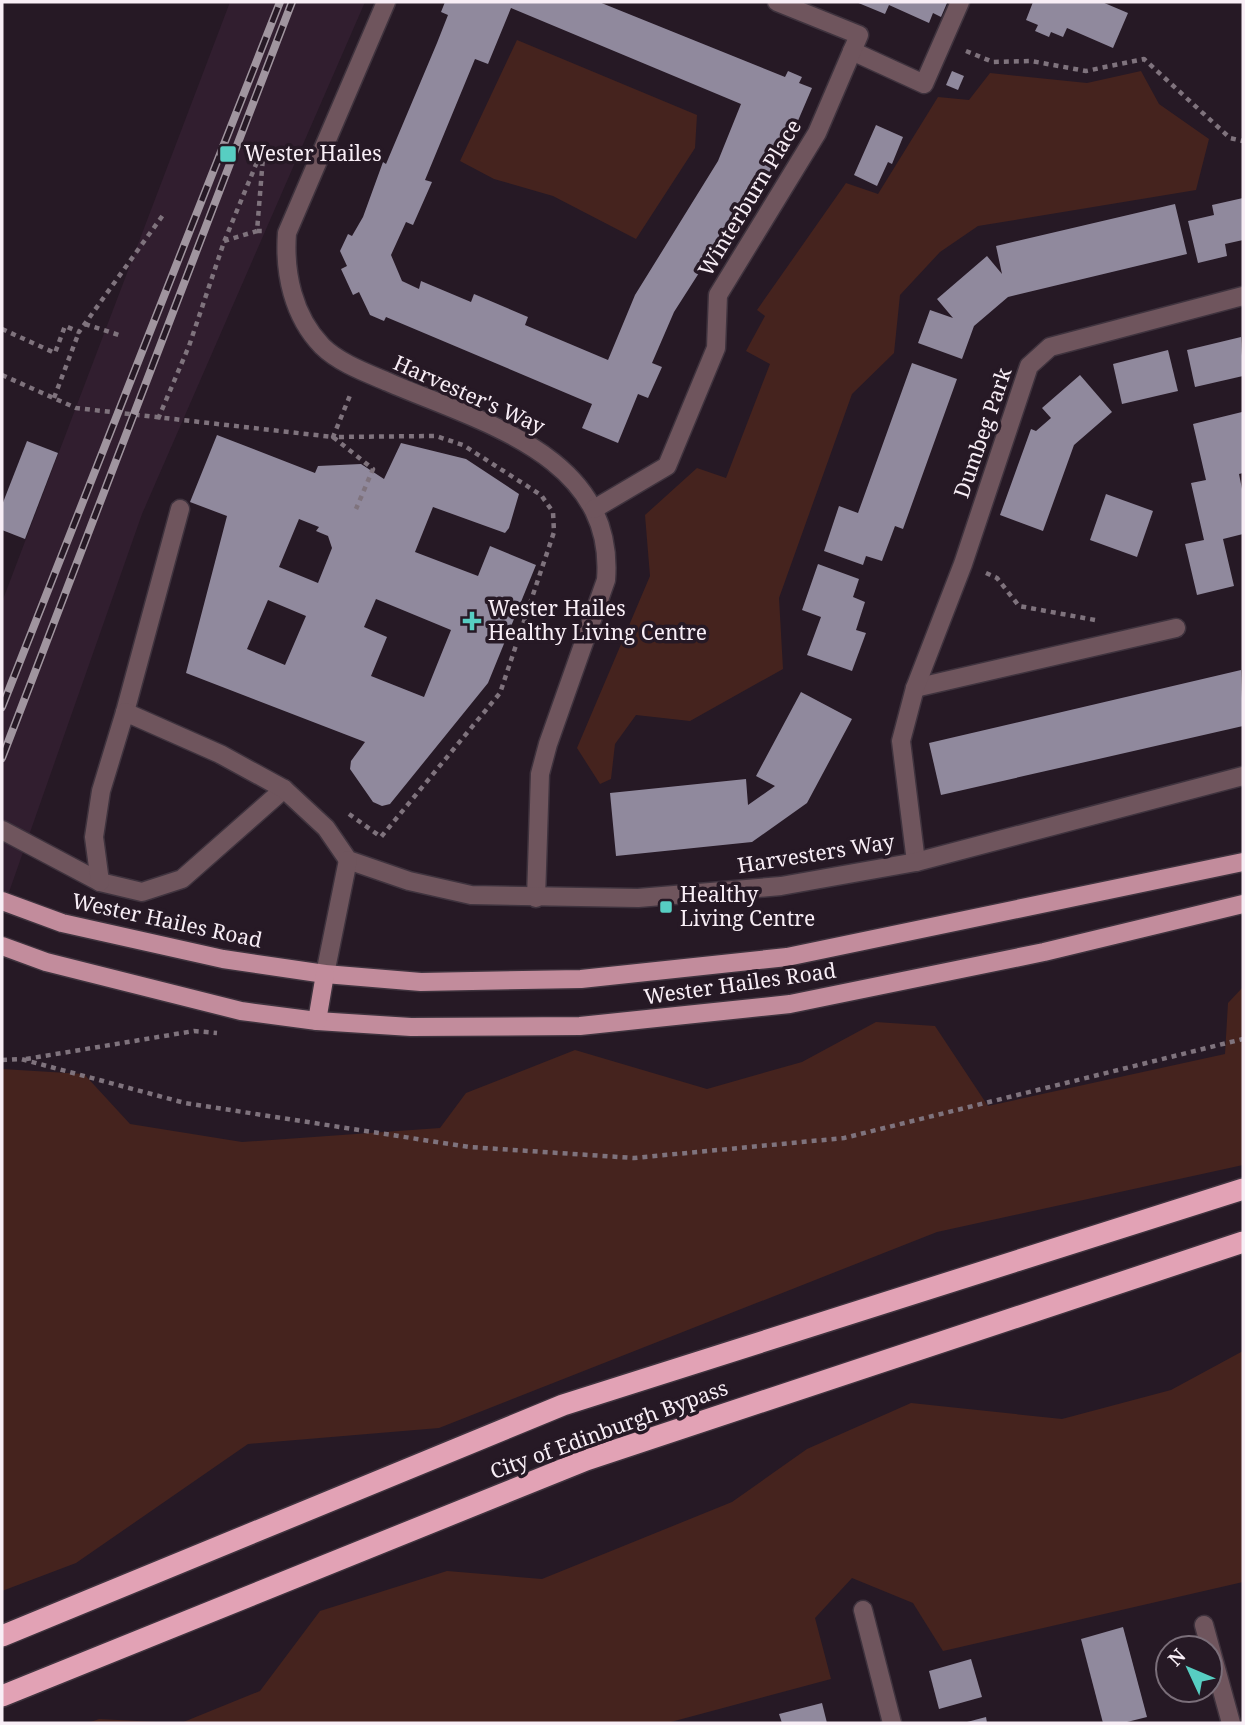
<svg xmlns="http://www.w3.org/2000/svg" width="1245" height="1725" viewBox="0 0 1245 1725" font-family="'Noto Serif',serif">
	<rect width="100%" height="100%" fill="#261925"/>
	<polygon fill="#311e2f" points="230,2 365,2 142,514 2,912 2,602"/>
	<g fill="#45231e">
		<polygon points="517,40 697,115 695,148 636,239 553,196 494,179 460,161"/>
		<polygon points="1141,71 1159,104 1209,139 1196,190 978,226 940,252 900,295 894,353 852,394 779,598 783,669 690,721 636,715 615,744 611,779 600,784 577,748 650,576 645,515 697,468 726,478 770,364 746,351 765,316 757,310 846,183 878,194 938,97 969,100 990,73 1087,83"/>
		<polygon points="1243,987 1243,1165 937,1232 439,1428 248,1444 76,1563 2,1591 2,1069 84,1074 130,1124 242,1142 440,1128 466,1093 575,1050 707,1089 802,1062 876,1022 935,1026 988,1106 1225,1054 1228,1003"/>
		<polygon points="1243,1351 1243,1582 943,1651 913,1603 852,1578 815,1618 831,1679 667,1723 181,1723 260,1691 320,1611 447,1571 542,1579 732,1502 807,1449 911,1403 1062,1419 1171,1390"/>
		<polygon points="99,1719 176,1723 88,1723"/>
	</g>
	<g fill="#90899d" fill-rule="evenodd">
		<path d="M 445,2 L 599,2 L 785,77 L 788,71 L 802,77 L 799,83 L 812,88 L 782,158 L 776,155 L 766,181 L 759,179 L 674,312 L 652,363 L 662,367 L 648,398 L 638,394 L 618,443 L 582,428 L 592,404 L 386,317 L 384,321 L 370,315 L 359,292 L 353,295 L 341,269 L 347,266 L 340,251 L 348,234 L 352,236 L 363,217 L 383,162 L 386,164 L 437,43 L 448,15 L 441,12 ZM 511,8 L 741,104 L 718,161 L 635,295 L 608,360 L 525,325 L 528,317 L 474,294 L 471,302 L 421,281 L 419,289 L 402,281 L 391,255 L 406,222 L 413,225 L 432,182 L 425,180 L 475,59 L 488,64 Z"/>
		<polygon points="856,2 945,2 947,3 941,17 933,13 929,23 889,5 885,14"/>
		<polygon points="1033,2 1102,2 1128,13 1113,48 1067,28 1063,37 1051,32 1049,37 1035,31 1038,25 1026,20"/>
		<polygon points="952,71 964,76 958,90 946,85"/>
		<polygon points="876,125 903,137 892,164 888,162 877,186 854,175"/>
		<polygon points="1243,198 1243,240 1225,244 1227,256 1198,263 1188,221 1214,215 1212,205"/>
		<polygon points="1175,204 1187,254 1008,297 974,326 962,359 918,343 930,310 953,318 937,299 987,256 1002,274 996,246"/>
		<polygon points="1241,337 1243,376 1195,387 1187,350"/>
		<polygon points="1168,350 1178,391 1122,404 1113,364"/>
		<polygon points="912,363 957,379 903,529 895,526 882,561 866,556 863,565 824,551 839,506 858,513"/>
		<polygon points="1080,375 1112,412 1074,445 1043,531 1000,515 1031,429 1036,431 1051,418 1042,408"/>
		<polygon points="1242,412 1243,473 1239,474 1243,494 1243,534 1223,539 1234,586 1197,595 1185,544 1204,540 1191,483 1206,480 1193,424"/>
		<path d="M 217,435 L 315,473 L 318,466 L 361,464 L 384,479 L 401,443 L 466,459 L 519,494 L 509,528 L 505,533 L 433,507 L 415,552 L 478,576 L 490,546 L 536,565 L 488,683 L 390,804 L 382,806 L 373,802 L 350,769 L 351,761 L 365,742 L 186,673 L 227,516 L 190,502 ZM 299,519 L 319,527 L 316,531 L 328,536 L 332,548 L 318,583 L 279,567 ZM 376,599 L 451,630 L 424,697 L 371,676 L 387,637 L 364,627 ZM 268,600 L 306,616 L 285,665 L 247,649 Z"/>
		<polygon points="27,441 58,453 25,539 2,530 2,505"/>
		<polygon points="1106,494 1153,511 1137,557 1090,540"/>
		<polygon points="818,564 859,579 853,597 865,602 856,630 866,633 852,671 807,655 821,617 802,610"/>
		<polygon points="1241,670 1243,726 941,795 929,743"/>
		<polygon points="801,692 852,719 807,803 752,842 616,856 610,793 746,779 748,805 775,786 756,776"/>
		<polygon points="1123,1627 1147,1717 1123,1723 1103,1723 1081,1639"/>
		<polygon points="971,1659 982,1697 939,1709 929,1671"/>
		<polygon points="822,1703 827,1723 782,1723 779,1714"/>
		<polygon points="986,1717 987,1723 967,1723 967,1722"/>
	</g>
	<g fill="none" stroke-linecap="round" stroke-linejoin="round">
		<g stroke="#3f333e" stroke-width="21">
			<g id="minor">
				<path d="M 386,2 L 287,233 C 284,273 293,316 322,346 C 339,363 367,373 388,382 C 480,422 616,455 606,580 L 548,744 L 540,774 L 536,898"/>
				<polyline points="852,51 924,84 960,2"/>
				<polyline points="594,509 667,466 716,348 718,295 817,133 859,35 777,2"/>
				<polyline points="915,688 1176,628"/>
				<polyline points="125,712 180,509"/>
				<polyline points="2,830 100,882 142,892 182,879 284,789"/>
				<polyline points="916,862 901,741 915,688 963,564 1029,366 1050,347 1243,296"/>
				<polyline points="100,882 94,837 101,791 125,712 220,754 284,789 326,828 348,860 409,881 471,895 638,898 781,886 916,862 1243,776"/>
				<polyline points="325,974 348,860"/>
				<polyline points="863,1610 892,1723"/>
				<polyline points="1204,1625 1231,1723"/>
			</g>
		</g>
		<g stroke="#3f333e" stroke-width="21">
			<g id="major">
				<polyline points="2,901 62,923 223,959 325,974 421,982 581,979 787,957 1243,862"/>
				<polyline points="2,946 46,962 241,1011 317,1021 411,1027 580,1026 790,1004 1044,952 1243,904"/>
				<polyline points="317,1021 325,974"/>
			</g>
		</g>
		<g stroke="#3f333e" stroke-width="24">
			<g id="highway">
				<polyline points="2,1636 563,1405 1243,1189"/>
				<polyline points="2,1696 586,1460 1243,1242"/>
			</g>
		</g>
		<g stroke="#7f737d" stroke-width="4.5" stroke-dasharray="5 5" stroke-linecap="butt">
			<polyline points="966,51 993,62 1031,61 1086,71 1144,59 1230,138 1243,141"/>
			<polyline points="224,241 257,231"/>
			<polyline points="85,324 119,335"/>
			<polyline points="2,329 55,353 65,326 79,332 163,215"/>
			<polyline points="2,375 76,408 333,437 373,469 356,509"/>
			<polyline points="54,398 79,332"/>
			<polyline points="158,419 189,346 224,242 264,145 257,231 264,231"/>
			<polyline points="986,573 997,578 1019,606 1095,620"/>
			<polyline points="349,814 381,837 500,693 554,532 553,512 541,495 463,445 436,436 333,437 351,393"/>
			<polyline points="26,1059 194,1031 217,1033"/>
			<polyline points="2,1060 21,1059 185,1103 469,1147 634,1158 844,1138 1243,1039"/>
		</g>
		<use href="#minor" stroke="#6f555d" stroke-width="18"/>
		<use href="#major" stroke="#c28c9c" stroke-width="18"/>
		<use href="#highway" stroke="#e2a2b5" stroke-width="21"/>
		<g stroke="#a0959f" stroke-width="8">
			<g id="rail">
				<polyline points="2,707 280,2"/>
				<polyline points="2,758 292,2"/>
			</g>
		</g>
		<use href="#rail" stroke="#261925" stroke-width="5" stroke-dasharray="16" stroke-linecap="butt"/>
	</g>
	<g fill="#57cec2" stroke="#261925" stroke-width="2.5">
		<rect x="219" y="145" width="18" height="18" rx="3.5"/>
		<path d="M468.5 610.5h7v7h7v7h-7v7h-7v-7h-7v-7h7z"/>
		<rect x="659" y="900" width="14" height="14" rx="3.5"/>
	</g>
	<g text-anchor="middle" stroke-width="7" stroke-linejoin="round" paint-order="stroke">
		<g font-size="21" fill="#f8eef6" stroke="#261925" text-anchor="start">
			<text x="244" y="161">Wester Hailes</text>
			<text x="488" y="616">Wester Hailes<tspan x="488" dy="24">Healthy Living Centre</tspan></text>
			<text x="680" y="902">Healthy<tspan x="680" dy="24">Living Centre</tspan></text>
		</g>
		<g font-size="21" fill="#f8eef6" stroke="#261925">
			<text transform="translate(750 198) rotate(-59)" y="7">Winterburn Place</text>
			<text transform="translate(469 395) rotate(24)" y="7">Harvester's Way</text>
			<text transform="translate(983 433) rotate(-71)" y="7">Dumbeg Park</text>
			<text transform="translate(816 854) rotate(-9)" y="7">Harvesters Way</text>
			<text transform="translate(167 921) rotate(12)" y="7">Wester Hailes Road</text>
			<text transform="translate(740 984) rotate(-8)" y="7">Wester Hailes Road</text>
			<text transform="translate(609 1430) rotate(-20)" y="7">City of Edinburgh Bypass</text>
		</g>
	</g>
	<rect width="1245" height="1725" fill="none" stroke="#f8eef6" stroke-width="7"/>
	<g transform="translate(1189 1669) rotate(314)"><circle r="33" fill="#261925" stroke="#7a6e79" stroke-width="2"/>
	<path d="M0-5L12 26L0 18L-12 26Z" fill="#57cec2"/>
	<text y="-10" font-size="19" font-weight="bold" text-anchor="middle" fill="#f8eef6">N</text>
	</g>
</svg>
